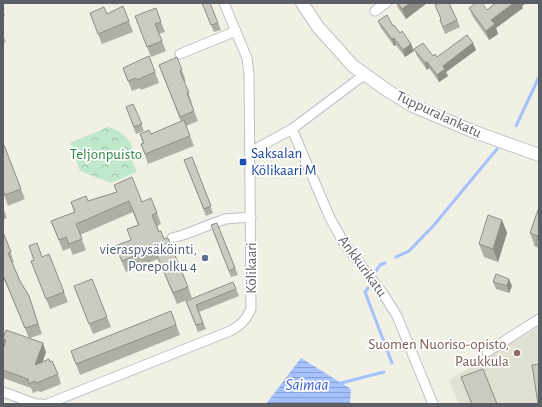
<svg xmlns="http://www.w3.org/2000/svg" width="542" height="407" viewBox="0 0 542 407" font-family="'Alegreya Sans',sans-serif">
	<defs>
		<pattern id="forest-crowns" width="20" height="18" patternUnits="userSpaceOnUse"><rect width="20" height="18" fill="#bfe9ca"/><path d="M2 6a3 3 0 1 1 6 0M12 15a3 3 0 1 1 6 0" fill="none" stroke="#9ec0a8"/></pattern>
		<pattern id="water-rules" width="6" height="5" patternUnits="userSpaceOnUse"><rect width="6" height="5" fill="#a5c2ff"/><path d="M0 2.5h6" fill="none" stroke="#8aa1d2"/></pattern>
	</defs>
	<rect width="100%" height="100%" fill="#f0f0e4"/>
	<polygon fill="#e0e0d3" points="539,327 539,404 459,404 449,380"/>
	<path fill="url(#forest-crowns)" d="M 108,127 C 121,130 133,141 134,154 L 131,159 L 137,172 L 111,183 L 80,171 L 70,143 Z"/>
	<polygon fill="url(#water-rules)" points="301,358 351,389 350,404 266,404"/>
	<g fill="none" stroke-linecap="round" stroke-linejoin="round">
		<g stroke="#a5c2ff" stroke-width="3">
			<polyline points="516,126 539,77"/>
			<polyline points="396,257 409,251 434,225 497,149"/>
			<polyline points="376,271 380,265 385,263"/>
			<polyline points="368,288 365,292 392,363"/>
			<polyline points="341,383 384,372"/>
		</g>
		<g stroke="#bec0c6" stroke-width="11">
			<g id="minor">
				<polyline points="375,11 386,3"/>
				<polyline points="180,54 236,31"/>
				<polyline points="292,129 330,218 344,243 384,295 397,316 433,404"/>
				<polyline points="250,152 292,129 364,75"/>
				<polyline points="172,238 183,235 225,219 251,217"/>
				<polyline points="487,352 539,319"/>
				<polyline points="3,392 36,404 42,404"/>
				<path d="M 47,404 L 230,331 C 241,325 246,320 251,309 L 249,74 L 247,58 L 224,3"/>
			</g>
		</g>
		<g stroke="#bec0c6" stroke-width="14">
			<polyline id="tertiary" points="302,3 318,27 353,66 388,91 413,106 472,131 539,155"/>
		</g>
		<use href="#minor" stroke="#fff" stroke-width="9"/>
		<use href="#tertiary" stroke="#fff" stroke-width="12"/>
	</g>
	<g fill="#afafa6">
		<polygon points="202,3 218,23 221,30 214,32"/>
		<polygon points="396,3 427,3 406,19 398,8"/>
		<polygon points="496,3 526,3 522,6 523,8 496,28 498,34 489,40 473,17 469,8 487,10"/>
		<polygon points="435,5 457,20 460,27 445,34 442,26 440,20 441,19"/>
		<polygon points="123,6 133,32 102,44 90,13 107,14"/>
		<polygon points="3,9 5,16 3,17"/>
		<polygon points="135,16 161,22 165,32 159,34 166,51 151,57"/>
		<polygon points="378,21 393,26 411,44 414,51 405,57 396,45 394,46 381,28"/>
		<polygon points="3,35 6,42 3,43"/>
		<polygon points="473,43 476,50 446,72 448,76 439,82 429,68 427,70 417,56 414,49 437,57"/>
		<polygon points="177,57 186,81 184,81 192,103 191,103 198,121 186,126 194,146 148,164 141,144 143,144 140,134 151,134 181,122 159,65"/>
		<polygon points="123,68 155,72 159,83 141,90 140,88 132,91"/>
		<polygon points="133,104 144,131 136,134 126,107"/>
		<polygon points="3,145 25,199 8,206 3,192"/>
		<polygon points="192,157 213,213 206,216 184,160"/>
		<polygon points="117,192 142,202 157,213 161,224 157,226 159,232 164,239 188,287 192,298 177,304 158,259 126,272 115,246 131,240 127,229 138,225 133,212 80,235 86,250 73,255 70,248 63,251 51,221 74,212 71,202 88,201"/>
		<polygon points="3,207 7,218 3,220"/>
		<polygon points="539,207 539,252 537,247 535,247 530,233"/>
		<polygon points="502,220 507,233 498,262 484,257 479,244"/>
		<polygon points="217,223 238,275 231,277 211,225"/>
		<polygon points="3,232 14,262 12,263 20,281 29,296 42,334 30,338 46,352 43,361 50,362 58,374 61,384 41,392 38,391 33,393 31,388 3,378 3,350 5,345 3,340 3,338 29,338 3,277"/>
		<polygon points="42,257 64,292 68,302 50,309 31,261"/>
		<polygon points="233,282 239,296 199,312 206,329 198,332 186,301"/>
		<polygon points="493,282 512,286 509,293 496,289"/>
		<polygon points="74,286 107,317 111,327 93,334"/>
		<polygon points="171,311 180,335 80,375 71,351"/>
	</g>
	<g fill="#8e8e87">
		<polygon points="410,3 427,3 406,19 402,9"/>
		<polygon points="514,3 526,3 522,6 523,8 496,28 498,34 489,40 486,31 491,20"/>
		<polygon points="394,38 396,45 394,46 392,39"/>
		<polygon points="473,43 476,50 446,72 448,76 439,82 437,75 443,66"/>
		<polygon points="411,44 414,51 405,57 403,50"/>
		<polygon points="427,62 429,68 427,70 425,63"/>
		<polygon points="502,220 507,233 498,262 493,249"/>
		<polygon points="509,279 512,286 509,293 507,286"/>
		<polygon points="43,343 46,352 38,374 35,365"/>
	</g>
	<g fill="#cbcbc1" stroke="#8e8e87">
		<polygon points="202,3 210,3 218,23 211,25"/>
		<polygon points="398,3 410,3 402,9"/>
		<polygon points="440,3 449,3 457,20 443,27 440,20 441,19 435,5"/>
		<polygon points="476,3 482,3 487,10 496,3 514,3 491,20 495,24 486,31 469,8"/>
		<polygon points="123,6 129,21 98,34 90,13 104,7 107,14"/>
		<polygon points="156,8 161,22 155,24 162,41 147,47 135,16"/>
		<polygon points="387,15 393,26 394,25 400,33 402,31 411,44 403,50 394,38 392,39 378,21"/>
		<polygon points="467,35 473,43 443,66 445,69 437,75 427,62 425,63 414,49 423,43 433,56 435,54 437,57"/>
		<polygon points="149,56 155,72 137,80 136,78 128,81 123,68"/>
		<polygon points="177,57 182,70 180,71 189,93 187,93 194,111 180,117 159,65"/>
		<polygon points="133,104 142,124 134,127 126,107"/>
		<polygon points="184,120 190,136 145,154 141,144 144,143 140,134 149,130 151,134"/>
		<polygon points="3,145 4,145 21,189 5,195 3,191"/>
		<polygon points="192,157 211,206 204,209 184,160"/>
		<polygon points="132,177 142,202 151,198 157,213 152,215 159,232 161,231 164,239 168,238 188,287 173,293 154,248 122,261 115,246 131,240 127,229 139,225 129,201 76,224 82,239 69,244 66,237 59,240 51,221 75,212 71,202 86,196 88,201 117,192 114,185"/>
		<polygon points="539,207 539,245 536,244 538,236 530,233"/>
		<polygon points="488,215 502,220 493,249 479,244"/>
		<polygon points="217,223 235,268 229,271 211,225"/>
		<polygon points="3,232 11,252 8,253 20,281 29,296 38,324 25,328 3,275"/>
		<polygon points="37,243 42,257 49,254 64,292 46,299 31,261 34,260 29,246"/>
		<polygon points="496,274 509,279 507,286 493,282"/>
		<polygon points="92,279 107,317 89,324 74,286"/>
		<polygon points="233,282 236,289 196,305 203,323 196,325 186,301"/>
		<polygon points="171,311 176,325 76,364 71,351"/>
		<polygon points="6,330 43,343 35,365 49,359 50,362 52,361 58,374 37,383 34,381 29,384 28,379 3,370 3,350 6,340 3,339 3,338"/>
		<polygon points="539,364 539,404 538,404 532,365"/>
		<polygon points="483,369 497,404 472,404 461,377"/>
	</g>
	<rect fill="#1a4fb4" stroke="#fff" stroke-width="1.5" x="239" y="158" width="8" height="8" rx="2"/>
	<circle fill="#5c6f8a" stroke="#fff" stroke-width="1.5" cx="205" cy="258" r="4"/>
	<circle fill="#8d6e63" stroke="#fff" stroke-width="1.5" cx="517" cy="353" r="4"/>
	<g text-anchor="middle" stroke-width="3.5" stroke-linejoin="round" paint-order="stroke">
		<g font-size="15" fill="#5c5e66" stroke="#fff">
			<text transform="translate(439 114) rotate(25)" y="5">Tuppuralankatu</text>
			<text transform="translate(363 266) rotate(54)" y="5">Ankkurikatu</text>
			<text transform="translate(251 268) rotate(-90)" y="5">Kölikaari</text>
		</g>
		<g font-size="15" fill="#164399" stroke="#fff" text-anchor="start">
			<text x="251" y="158">Saksalan<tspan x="251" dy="17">Kölikaari M</tspan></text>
		</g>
		<g font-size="15" fill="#2e8347" stroke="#fff">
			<text x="106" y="159">Teljonpuisto</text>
		</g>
		<g font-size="15" fill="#4e5e75" stroke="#fff" text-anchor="end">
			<text x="197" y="254">vieraspysäköinti,<tspan x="197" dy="17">Porepolku 4</tspan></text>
		</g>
		<g font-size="15" fill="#785e54" stroke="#fff" text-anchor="end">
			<text x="509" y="349">Suomen Nuoriso-opisto,<tspan x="509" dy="17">Paukkula</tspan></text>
		</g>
		<g font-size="16" font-style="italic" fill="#3e60cd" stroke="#fff">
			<text x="307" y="390">Saimaa</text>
		</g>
	</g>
	<rect width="542" height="407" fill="none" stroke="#5c5e66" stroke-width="8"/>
</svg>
